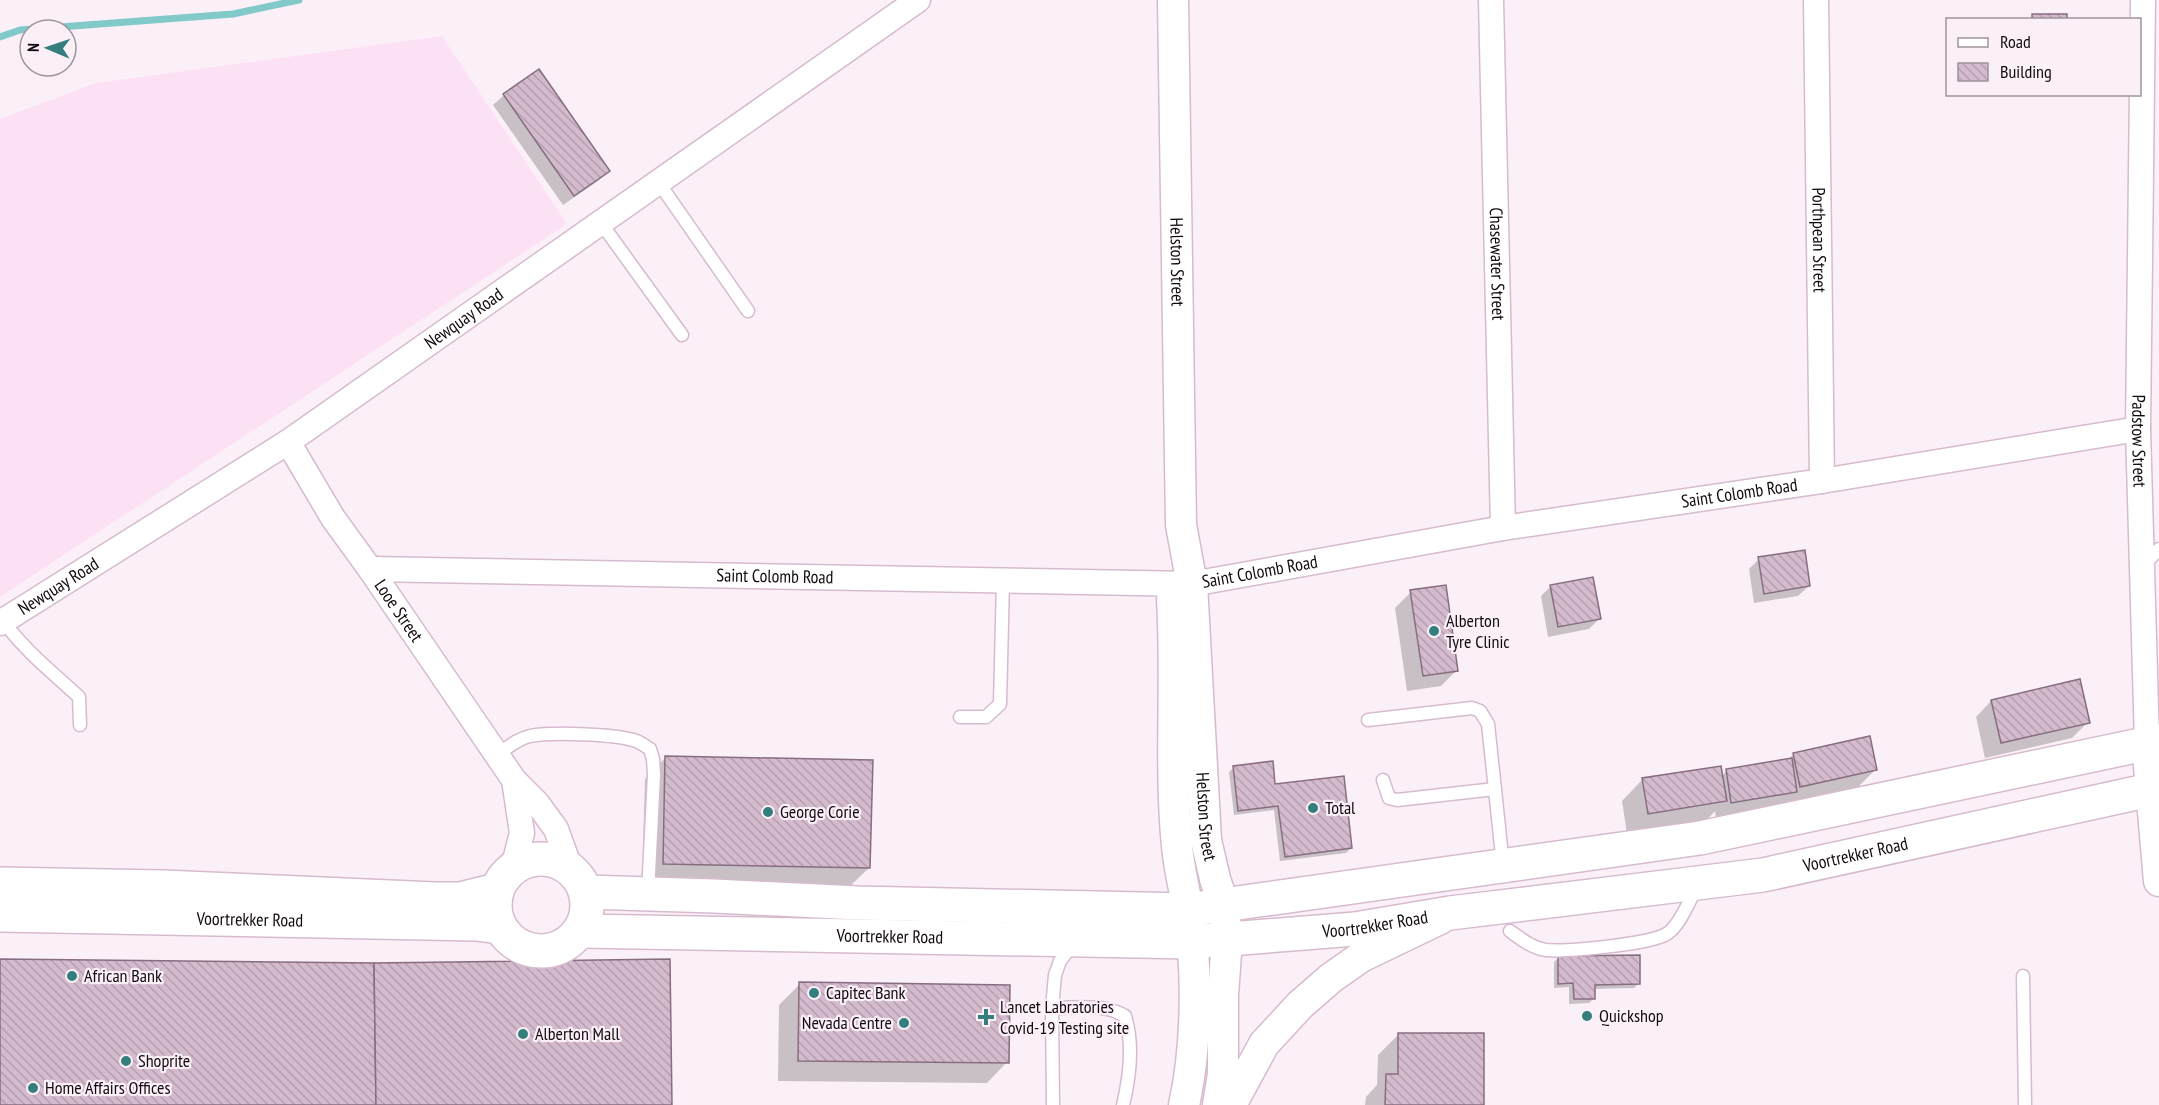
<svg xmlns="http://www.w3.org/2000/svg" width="2159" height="1105" viewBox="0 0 2159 1105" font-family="'PT Sans Narrow',sans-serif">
	<defs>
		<pattern id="building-back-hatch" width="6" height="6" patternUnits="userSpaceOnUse" patternTransform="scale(1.5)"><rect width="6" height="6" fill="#d4bacd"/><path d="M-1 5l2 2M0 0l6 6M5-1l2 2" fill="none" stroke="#b59faf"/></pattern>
	</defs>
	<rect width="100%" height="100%" fill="#fcf0f8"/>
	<polygon fill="#fce1f5" points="442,36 567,224 0,597 0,119 96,83"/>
	<g fill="#0003">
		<polygon points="539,71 608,171 598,181 563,205 493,105 504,95"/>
		<polygon points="1759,559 1809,586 1798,596 1754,603 1749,569"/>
		<polygon points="1551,586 1599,619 1589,629 1548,637 1541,596"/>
		<polygon points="1411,592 1457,670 1441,686 1407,691 1395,608"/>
		<polygon points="1991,701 2088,722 2072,738 1985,758 1976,717"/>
		<polygon points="1794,754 1876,769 1855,790 1716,818 1715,811 1705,822 1627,834 1622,801 1642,780 1722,776 1727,770 1787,760"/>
		<polygon points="665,758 869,868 848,888 642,884 645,779"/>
		<polygon points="1234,767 1274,786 1351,848 1346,853 1280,861 1274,810 1234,815 1229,772"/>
		<polygon points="1558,958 1639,983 1634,988 1594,989 1594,998 1589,1003 1569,1004 1569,987 1554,988 1554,962"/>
		<polygon points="800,984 1007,1062 987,1083 778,1081 779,1005"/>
		<polygon points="1399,1034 1483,1105 1365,1105 1366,1097 1377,1085 1378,1055"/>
	</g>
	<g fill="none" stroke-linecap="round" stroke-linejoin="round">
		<polyline stroke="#81cac9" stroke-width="7" points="0,37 20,30 233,14 299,0"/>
	</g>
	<g fill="url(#building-back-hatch)" stroke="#866e80" stroke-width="1.5">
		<rect x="2032" y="14" width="35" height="6"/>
		<polygon points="539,69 610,171 574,196 503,94"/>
		<polygon points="1805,550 1810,586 1764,594 1758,557"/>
		<polygon points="1593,577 1601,619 1558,627 1550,585"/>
		<polygon points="1446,585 1458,671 1423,676 1410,590"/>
		<polygon points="2080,679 2090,723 2001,743 1991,700"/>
		<polygon points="1870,736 1877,770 1800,787 1793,753"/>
		<polygon points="665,756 873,760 870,868 663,864"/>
		<polygon points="1792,758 1797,792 1731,803 1726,769"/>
		<polygon points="1273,761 1275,784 1344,776 1352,848 1285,857 1278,806 1238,811 1233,766"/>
		<polygon points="1721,766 1727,801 1648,814 1642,778"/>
		<polygon points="1640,955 1640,984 1595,985 1595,999 1574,999 1573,983 1558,984 1558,956"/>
		<polygon points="0,959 374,963 376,1105 0,1105"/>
		<polygon points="670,959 672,1105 376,1105 374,963"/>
		<polygon points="799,982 1010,985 1009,1063 798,1061"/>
		<polygon points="1398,1033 1484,1033 1484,1105 1385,1105 1386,1074 1398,1074"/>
	</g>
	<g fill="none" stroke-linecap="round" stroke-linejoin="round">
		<g stroke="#d6bbcf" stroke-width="15">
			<g id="service">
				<polyline points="659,183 748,311"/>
				<polyline points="601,223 682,335"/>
				<polyline points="2144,565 2159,549"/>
				<path d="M 3,621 C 27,653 51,671 79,697 L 80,725"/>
				<polyline points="960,717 986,717 1000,704 1003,581"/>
				<polyline points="1368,720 1472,708 1480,711 1488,724 1503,865"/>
				<path d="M 497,755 C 507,748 517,739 530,736 C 551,732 613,734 633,740 C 639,741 645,746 650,749 L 653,759 L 654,775 L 648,893"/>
				<polyline points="1383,780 1389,798 1397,800 1495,789"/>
				<path d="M 1510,931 C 1521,939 1532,948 1546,950 C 1566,952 1654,944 1668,933 C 1680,925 1690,899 1697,887"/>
				<polyline points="2023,976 2025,1105"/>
				<path d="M 1052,1008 C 1076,1008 1104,1003 1125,1016 C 1134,1045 1130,1076 1123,1105"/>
				<polyline points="1053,1105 1052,1008 1055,975 1060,961 1073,944"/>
			</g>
		</g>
		<g stroke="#d6bbcf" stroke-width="27">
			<g id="minor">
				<path id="s1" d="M 1491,0 L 1503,528"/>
				<path id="s2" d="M 1816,0 L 1822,481"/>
				<path id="s3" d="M 2143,0 L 2138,429 L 2147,743"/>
				<path id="s4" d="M 288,442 L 333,518 L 370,569 L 514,780 L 537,803 L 556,829 L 570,868"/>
				<path id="s5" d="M 370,569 L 1192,584 L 1503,528 L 1822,481 L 2138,429"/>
				<path id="s6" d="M 0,623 L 288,442 L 918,0"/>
				<polyline points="513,868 522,833 514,780"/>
			</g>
		</g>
		<g stroke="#d6bbcf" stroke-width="33">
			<g id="tertiary">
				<path id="s7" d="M 1173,0 L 1181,525 L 1192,584 L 1206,840 L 1215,879 L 1224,906 L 1227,940 L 1223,995 L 1223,1074 L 1218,1105"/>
				<path d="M 1172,599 C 1177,682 1169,765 1177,846 C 1179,868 1184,888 1188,909 C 1198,968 1197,1047 1184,1105"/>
				<polyline points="2147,743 2159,881"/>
				<polyline points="1231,1105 1264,1044 1300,1005 1331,978 1361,957 1440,919"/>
			</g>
		</g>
		<g stroke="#d6bbcf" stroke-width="36">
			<g id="secondary">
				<circle cx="541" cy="905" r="46"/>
				<polyline points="0,884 163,887 435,899 460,899 497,890"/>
				<polyline points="586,892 714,896 858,903 1188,910 1700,838 2159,741"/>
				<path id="s8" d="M 0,915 L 476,924 L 500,927"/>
				<path id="s9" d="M 581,931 L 1191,942 L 1355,929 L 1450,913 L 1763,875 L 2159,788"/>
			</g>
		</g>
		<use href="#service" stroke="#fff" stroke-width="12"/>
		<use href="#minor" stroke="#fff" stroke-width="24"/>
		<use href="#tertiary" stroke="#fff" stroke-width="30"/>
		<use href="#secondary" stroke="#fff" stroke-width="33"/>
	</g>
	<g fill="#357e7e" stroke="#fcf0f8" stroke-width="2">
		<circle cx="1434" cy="631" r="6"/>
		<circle cx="1313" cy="808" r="6"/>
		<circle cx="768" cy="812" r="6"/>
		<circle cx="72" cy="976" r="6"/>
		<circle cx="814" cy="993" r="6"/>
		<circle cx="1587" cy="1016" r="6"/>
		<path d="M983 1008h6v6h6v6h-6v6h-6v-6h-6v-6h6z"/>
		<circle cx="904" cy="1023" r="6"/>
		<circle cx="523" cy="1034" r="6"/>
		<circle cx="126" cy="1061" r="6"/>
		<circle cx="33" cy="1088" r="6"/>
	</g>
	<g text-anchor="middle" stroke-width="4.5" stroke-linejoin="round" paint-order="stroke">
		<g font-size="18" fill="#120a10" stroke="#fcf0f8">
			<text dy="6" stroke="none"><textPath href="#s2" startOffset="240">Porthpean Street</textPath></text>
			<text dy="6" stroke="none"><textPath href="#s7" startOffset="262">Helston Street</textPath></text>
			<text dy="6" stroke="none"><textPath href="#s1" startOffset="264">Chasewater Street</textPath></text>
			<text dy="6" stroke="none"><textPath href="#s6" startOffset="555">Newquay Road</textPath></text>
			<text dy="6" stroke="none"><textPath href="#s3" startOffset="441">Padstow Street</textPath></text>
			<text dy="6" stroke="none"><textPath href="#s5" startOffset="1377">Saint Colomb Road</textPath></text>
			<text dy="6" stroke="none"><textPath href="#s5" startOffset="891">Saint Colomb Road</textPath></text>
			<text dy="6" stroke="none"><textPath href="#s5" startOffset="405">Saint Colomb Road</textPath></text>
			<text dy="6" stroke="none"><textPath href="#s6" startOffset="69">Newquay Road</textPath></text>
			<text dy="6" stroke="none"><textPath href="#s4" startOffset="202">Looe Street</textPath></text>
			<text dy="6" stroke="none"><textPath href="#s7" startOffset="818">Helston Street</textPath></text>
			<text dy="6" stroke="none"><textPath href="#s9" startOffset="1281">Voortrekker Road</textPath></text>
			<text dy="6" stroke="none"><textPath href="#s8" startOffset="250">Voortrekker Road</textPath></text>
			<text dy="6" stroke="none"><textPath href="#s9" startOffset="795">Voortrekker Road</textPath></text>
			<text dy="6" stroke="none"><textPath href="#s9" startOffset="309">Voortrekker Road</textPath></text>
		</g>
		<g font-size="18" fill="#120a10" stroke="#fcf0f8" text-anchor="start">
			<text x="1446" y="627">Alberton<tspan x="1446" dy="21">Tyre Clinic</tspan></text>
			<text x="1325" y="814">Total</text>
			<text x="780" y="818">George Corie</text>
			<text x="84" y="982">African Bank</text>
			<text x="826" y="999">Capitec Bank</text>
			<text x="1000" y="1013">Lancet Labratories<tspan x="1000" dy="21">Covid-19 Testing site</tspan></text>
			<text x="1599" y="1022">Quickshop</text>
			<text x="892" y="1029" text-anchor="end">Nevada Centre</text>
			<text x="535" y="1040">Alberton Mall</text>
			<text x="138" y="1067">Shoprite</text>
			<text x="45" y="1094">Home Affairs Offices</text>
		</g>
	</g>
	<rect x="1946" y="18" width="195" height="78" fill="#fcf0f8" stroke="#9e949b" stroke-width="1.5"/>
	<rect x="1958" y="38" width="30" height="9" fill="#ffffff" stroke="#9e949b" stroke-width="1.5"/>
	<text x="2000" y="48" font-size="18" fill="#120a10">Road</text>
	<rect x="1958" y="63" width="30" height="18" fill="url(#building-back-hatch)" stroke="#9e949b" stroke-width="1.5"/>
	<text x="2000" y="78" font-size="18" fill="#120a10">Building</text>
	<g transform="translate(48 48) rotate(272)"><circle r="28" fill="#fcf0f8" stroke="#9e949b" stroke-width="1.5"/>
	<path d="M0-4.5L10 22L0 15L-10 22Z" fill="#357e7e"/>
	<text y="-9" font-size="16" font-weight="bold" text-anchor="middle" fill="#120a10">N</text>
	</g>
</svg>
